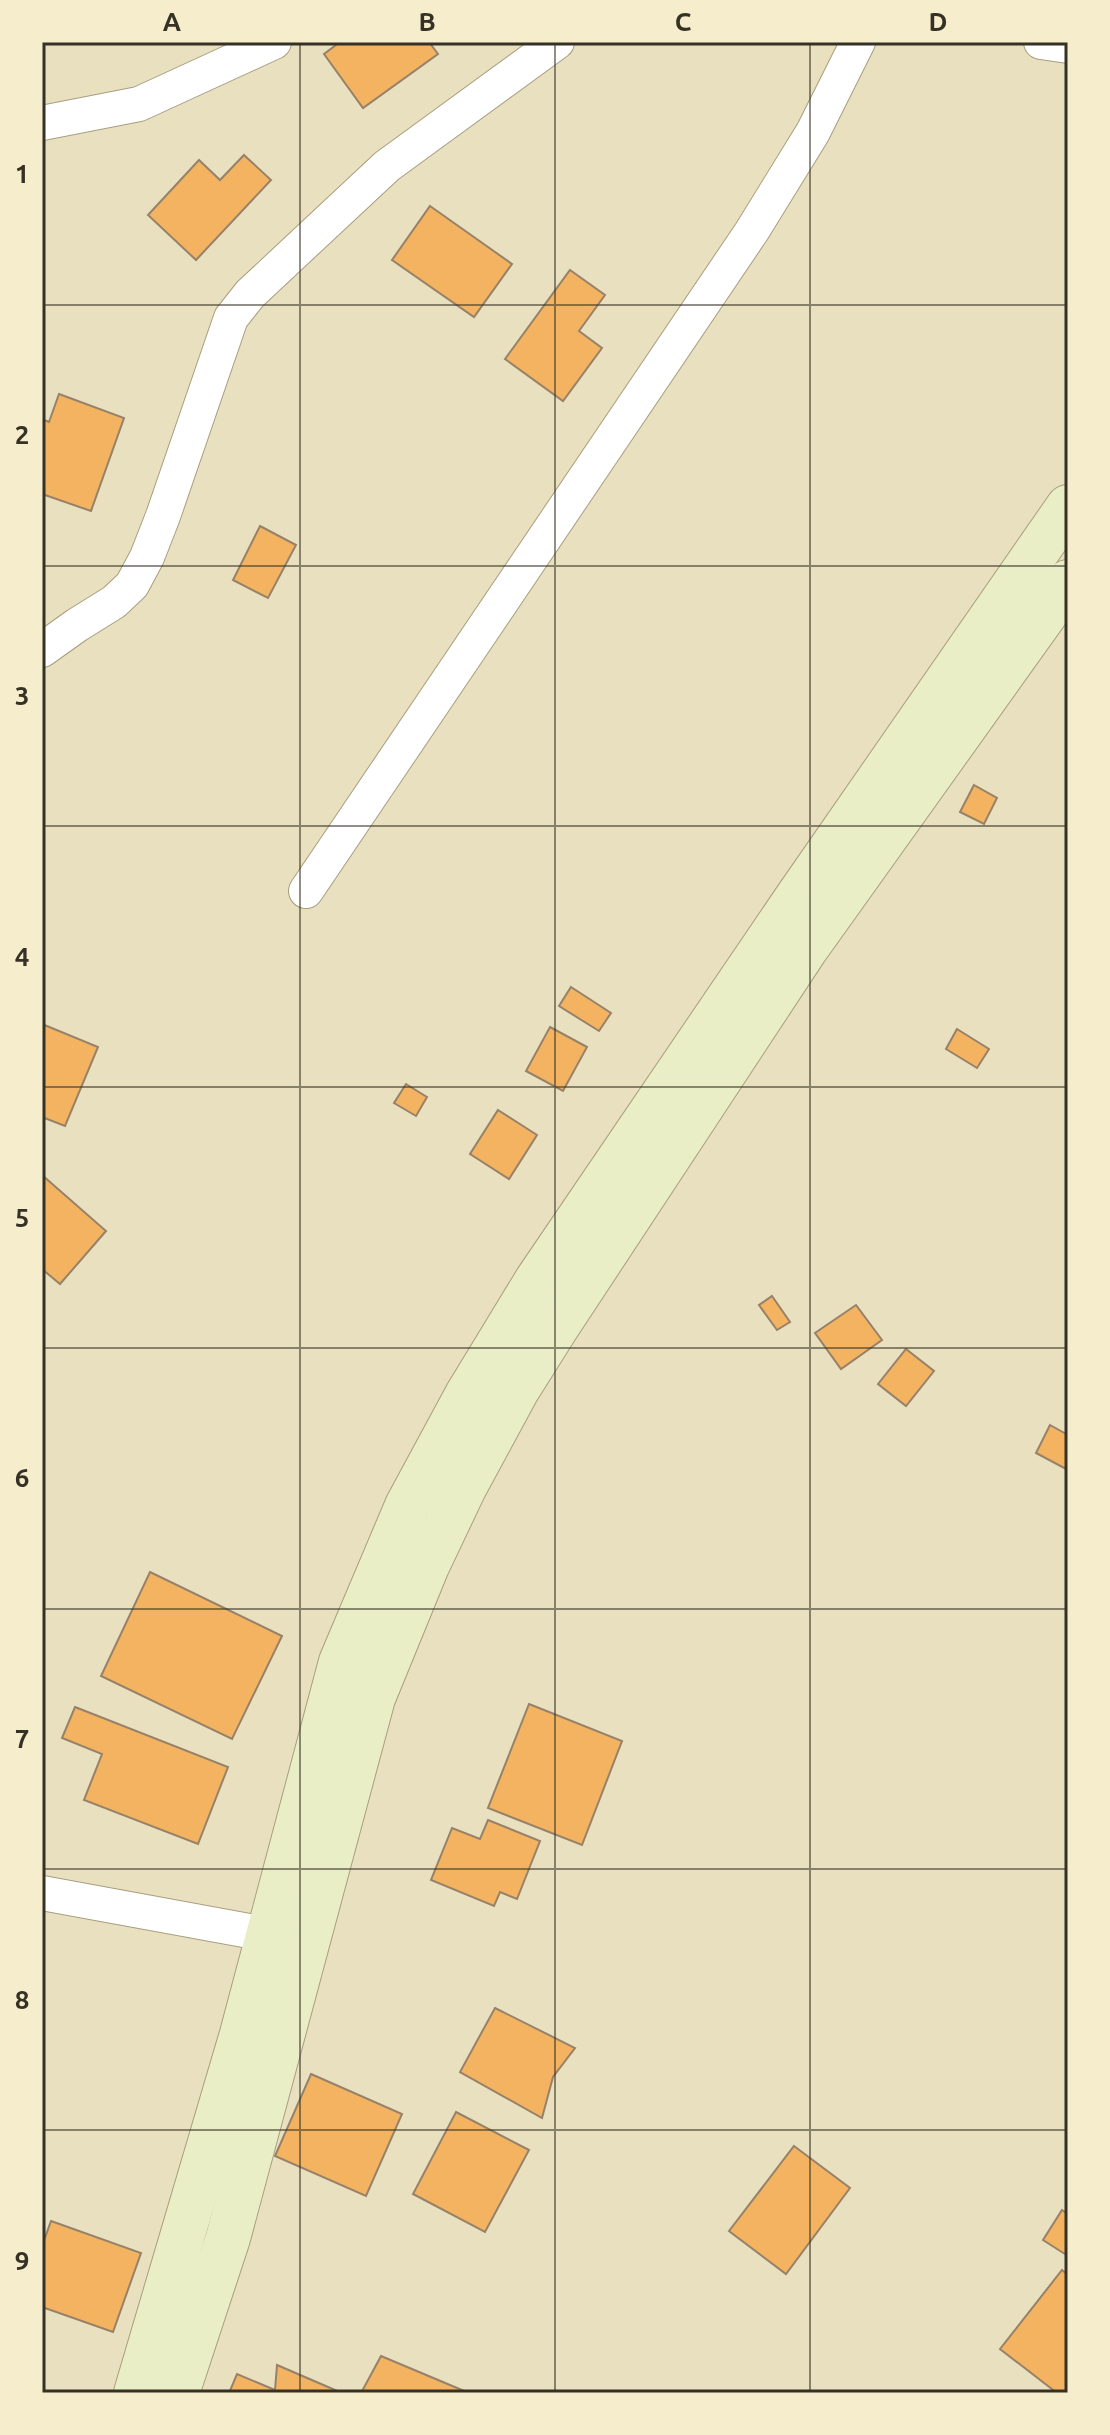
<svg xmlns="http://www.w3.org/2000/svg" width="1110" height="2435" viewBox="0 0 1110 2435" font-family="Ubuntu,sans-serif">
	<rect width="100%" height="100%" fill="#e9e0bf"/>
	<g fill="#f3b361" stroke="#978269" stroke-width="2">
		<polygon points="340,42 429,42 438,54 363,108 324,54"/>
		<polygon points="244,155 271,180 196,260 148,215 199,160 220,180"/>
		<polygon points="430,206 512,264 474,317 392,260"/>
		<polygon points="570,270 605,295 579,331 602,348 563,401 505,359"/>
		<polygon points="59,394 124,418 91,511 42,494 42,419 49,422"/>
		<polygon points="260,526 296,545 268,598 233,580"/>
		<polygon points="974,785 997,798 984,824 960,812"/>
		<polygon points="571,987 611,1013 599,1031 559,1006"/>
		<polygon points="42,1024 98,1047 65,1126 42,1117"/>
		<polygon points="550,1027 587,1047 563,1091 526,1071"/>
		<polygon points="957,1029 989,1049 977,1068 946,1049"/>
		<polygon points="406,1084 427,1097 416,1116 394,1103"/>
		<polygon points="498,1110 537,1135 509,1179 470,1154"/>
		<polygon points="42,1175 106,1231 60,1284 42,1269"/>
		<polygon points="772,1296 790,1322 777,1330 759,1305"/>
		<polygon points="856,1305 882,1340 841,1369 815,1333"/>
		<polygon points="906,1349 934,1371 906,1406 878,1384"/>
		<polygon points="1050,1425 1068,1435 1068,1470 1036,1453"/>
		<polygon points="150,1572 282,1636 232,1739 101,1676"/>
		<polygon points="529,1704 622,1741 582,1845 488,1808"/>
		<polygon points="75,1707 228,1767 198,1844 84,1800 102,1754 62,1738"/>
		<polygon points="488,1820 540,1841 517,1899 500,1892 494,1906 431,1880 452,1828 480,1839"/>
		<polygon points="495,2008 575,2048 553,2077 542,2118 460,2072"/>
		<polygon points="311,2074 402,2114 366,2196 275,2156"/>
		<polygon points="456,2112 529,2150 485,2232 413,2194"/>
		<polygon points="794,2146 850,2188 786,2274 729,2231"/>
		<polygon points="1062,2210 1068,2214 1068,2256 1043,2240"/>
		<polygon points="51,2221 141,2253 113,2332 42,2307 42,2246"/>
		<polygon points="1062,2270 1068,2275 1068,2393 1057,2393 1000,2349"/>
		<polygon points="381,2356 469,2393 361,2393"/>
		<polygon points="277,2365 342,2393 229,2393 237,2374 275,2390"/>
	</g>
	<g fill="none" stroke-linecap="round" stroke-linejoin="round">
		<g stroke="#a79e7f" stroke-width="36">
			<g id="minor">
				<polyline points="1041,42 1068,46"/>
				<polyline points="42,123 139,104 274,42"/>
				<polyline points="42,650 77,625 114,602 132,585 147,557 163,516 231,318 250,294 387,166 557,42"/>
				<polyline points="306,891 752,231 813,132 858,42"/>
				<polyline points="42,1893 293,1939"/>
			</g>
		</g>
		<g stroke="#a79e7f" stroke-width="46">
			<g id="secondary">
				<polyline points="136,2393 242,2034 341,1662 407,1506 467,1395 537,1280 796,899 1068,507"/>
				<polyline points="177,2393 228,2238 373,1698 427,1566 464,1488 517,1390 556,1328 805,950 1068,582"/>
			</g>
		</g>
		<use href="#minor" stroke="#fff" stroke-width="34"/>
		<use href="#secondary" stroke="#e9eec6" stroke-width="44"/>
	</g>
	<path fill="none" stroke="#353125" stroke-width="2" stroke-opacity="0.55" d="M 300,42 L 300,2393M 555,42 L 555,2393M 810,42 L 810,2393M 42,305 L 1068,305M 42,566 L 1068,566M 42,826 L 1068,826M 42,1087 L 1068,1087M 42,1348 L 1068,1348M 42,1609 L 1068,1609M 42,1869 L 1068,1869M 42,2130 L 1068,2130"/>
	<rect width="1110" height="2435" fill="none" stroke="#f6edcc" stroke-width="88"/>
	<rect x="44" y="44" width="1022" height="2347" fill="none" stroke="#353125" stroke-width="3"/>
	<g font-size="26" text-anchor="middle" font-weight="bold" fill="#353125">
		<text x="172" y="31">A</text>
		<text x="427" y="31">B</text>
		<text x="683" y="31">C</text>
		<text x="938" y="31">D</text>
		<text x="22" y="183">1</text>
		<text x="22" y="444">2</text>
		<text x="22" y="705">3</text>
		<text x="22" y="966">4</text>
		<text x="22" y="1227">5</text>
		<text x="22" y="1487">6</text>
		<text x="22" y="1748">7</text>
		<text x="22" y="2009">8</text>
		<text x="22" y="2270">9</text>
	</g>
</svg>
